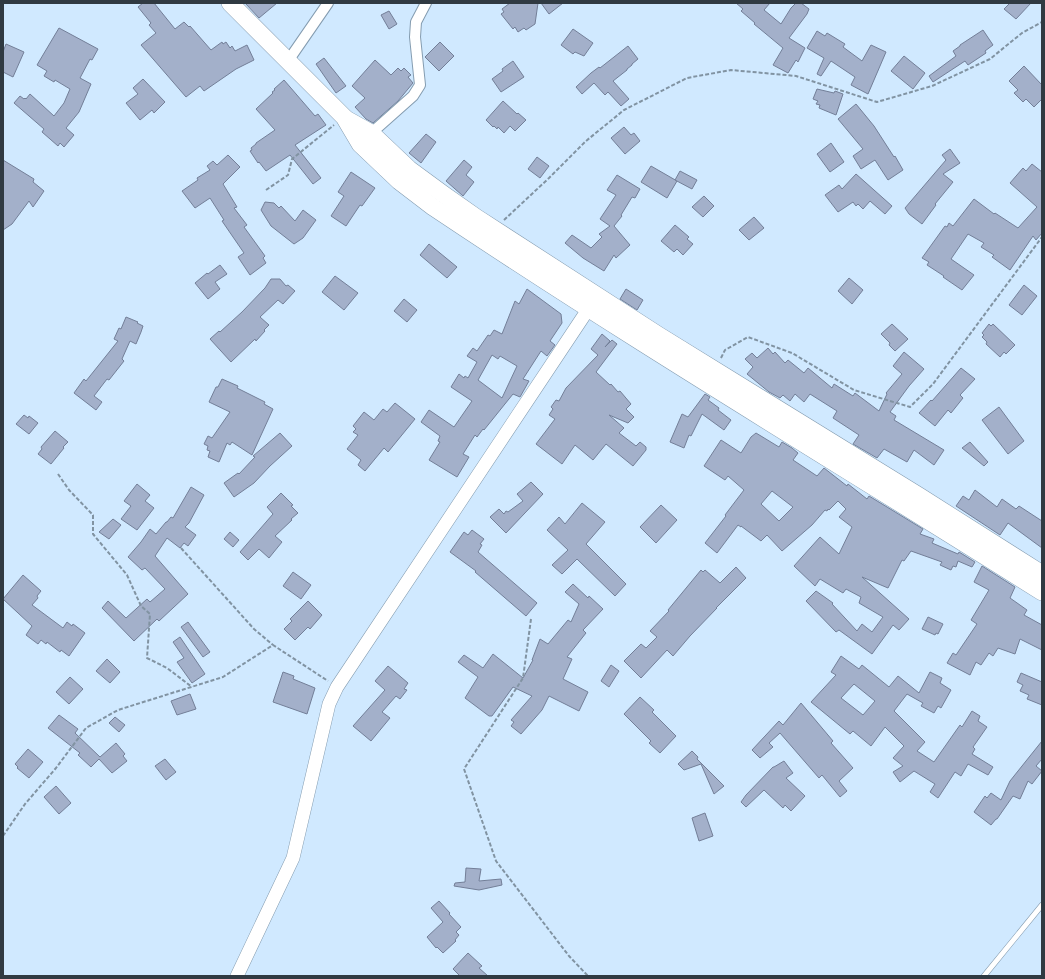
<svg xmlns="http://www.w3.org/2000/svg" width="1045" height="979" viewBox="0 0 1045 979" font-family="Bitter,serif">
	<rect width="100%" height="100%" fill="#d0e9ff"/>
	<g fill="#a3b0ca" stroke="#737f98" fill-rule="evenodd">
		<polygon points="143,3 154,3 175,29 184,22 189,27 190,26 211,50 222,42 223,44 226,42 230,48 232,46 235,51 247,45 254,60 236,69 204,91 200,86 186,97 141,45 156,33 149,25 151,23 138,7"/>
		<polygon points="245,3 277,3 259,18"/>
		<polygon points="510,3 538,3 535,24 526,30 524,28 518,32 515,27 513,29 501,14 504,12 502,9"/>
		<polygon points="541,3 563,3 549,14"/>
		<polygon points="736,3 770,3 764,10 781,24 791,8 796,3 801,3 809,9 807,14 789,38 805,48 798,62 796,60 788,73 773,65 783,48 754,24 755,23 741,11 743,9"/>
		<polygon points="1010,3 1031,3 1016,19 1004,9"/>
		<polygon points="389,11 397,24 389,29 381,15"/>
		<polygon points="59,28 98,49 92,60 90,59 80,78 91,84 79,112 66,128 74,135 64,147 60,143 58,146 42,132 44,129 14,103 20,96 24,99 25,98 26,99 30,94 54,116 64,103 70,89 55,80 54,82 44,76 47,71 37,65"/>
		<polygon points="573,29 593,43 584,56 575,52 573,54 561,45"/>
		<polygon points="983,30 993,45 985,51 986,53 968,65 965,61 933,82 929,76 956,56 953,51 960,46 960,45"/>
		<polygon points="817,31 825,36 827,33 845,44 843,47 862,61 871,45 886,52 868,94 851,85 855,77 831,61 821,76 817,74 824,58 807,48"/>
		<polygon points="440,42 454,56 439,71 425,57"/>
		<polygon points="6,44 24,52 13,77 3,72 3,52"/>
		<polygon points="628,46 638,59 632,64 632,65 627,69 627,70 613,81 629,99 621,106 608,92 605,95 594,83 582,94 576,87 591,73 599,67 600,68"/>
		<polygon points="904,56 925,73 913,89 891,71"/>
		<polygon points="324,58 346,86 336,93 316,64"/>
		<polygon points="375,60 391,75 398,68 401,71 404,68 411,75 408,77 413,83 398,101 373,123 366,119 355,107 365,98 352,86"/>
		<polygon points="513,61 524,77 501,92 492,79 503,71 502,69"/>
		<polygon points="1024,66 1042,85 1042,99 1034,107 1026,99 1023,102 1014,93 1018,90 1009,81"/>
		<polygon points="143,79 165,102 154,113 152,110 140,120 126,103 138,94 133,88"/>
		<polygon points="284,80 315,116 318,114 326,125 295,145 321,178 313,184 290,155 266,171 259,162 258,163 250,151 252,150 251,148 256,144 256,143 275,130 256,109 273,93 272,92 275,90 274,89"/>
		<polygon points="817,89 834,93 835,91 843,94 836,115 819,108 820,105 816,104 818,101 813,99"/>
		<polygon points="503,101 517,114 518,113 526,120 515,131 510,126 504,133 498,127 497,129 494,126 493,127 486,120"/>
		<polygon points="856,104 874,126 894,157 895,156 903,170 888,180 875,160 861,169 853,156 863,149 838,119"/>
		<polygon points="624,127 631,135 634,133 640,141 625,154 611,138"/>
		<polygon points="426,134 436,142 421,163 409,153"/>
		<polygon points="831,143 844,162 830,172 817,154"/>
		<polygon points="950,149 960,163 943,174 953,182 935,204 936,205 922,224 909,214 905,208 946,160 942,155"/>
		<polygon points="228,155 240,167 223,184 237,207 234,208 247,225 244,227 265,256 263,258 266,263 250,275 238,257 244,253 222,221 224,220 210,198 195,208 182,191 198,180 197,178 210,170 207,166 213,161 217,165"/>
		<polygon points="537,157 549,166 540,178 528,169"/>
		<polygon points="3,160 34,179 33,182 44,191 33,207 29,201 12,224 3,230"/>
		<polygon points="464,160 472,167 466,175 474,182 463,196 446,181"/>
		<polygon points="1032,164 1042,172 1042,233 1036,240 1033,236 1010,270 992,257 994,255 981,247 984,243 968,234 951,259 974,275 962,290 943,277 944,276 927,265 929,262 922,258 945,226 947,227 949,223 953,226 974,199 994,214 995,213 1018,228 1037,207 1010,183 1023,168 1026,171"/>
		<polygon points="651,166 677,181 667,198 641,182"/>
		<polygon points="680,171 697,180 692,189 675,180"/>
		<polygon points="351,172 375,188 362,206 360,205 346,226 331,216 344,196 338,192"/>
		<polygon points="856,174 892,206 885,214 870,201 863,209 858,204 856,206 853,202 838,212 825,195 839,185 842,189"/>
		<polygon points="617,175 640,189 635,198 632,197 621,215 622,216 614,226 630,245 616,258 614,255 604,271 583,258 565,243 572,235 591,248 602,237 599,234 610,226 600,219 616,195 607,190"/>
		<polygon points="704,196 714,206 703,217 692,207"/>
		<polygon points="265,202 274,203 279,208 281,206 295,221 303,210 316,220 303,238 294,244 271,226 261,210"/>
		<polygon points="754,217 764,228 749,240 739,230"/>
		<polygon points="675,225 689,237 687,239 693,244 683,255 677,249 674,252 661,241"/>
		<polygon points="429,244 457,267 447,278 420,255"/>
		<polygon points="220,265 227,274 215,282 220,289 208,299 195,283 207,273 208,274"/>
		<polygon points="335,276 358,293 344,310 322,292"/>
		<polygon points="849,278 863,290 852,304 838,291"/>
		<polygon points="271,279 280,279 286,286 288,285 295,291 283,304 278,300 260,317 269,325 264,330 265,331 256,341 255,339 231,362 210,339 219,331 220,332 242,312 265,288"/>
		<polygon points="1024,285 1037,296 1022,315 1009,305"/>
		<path d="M 527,289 L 561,314 L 562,323 L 550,341 L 555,345 L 547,356 L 541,351 L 523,379 L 529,381 L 520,397 L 513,394 L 484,430 L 483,429 L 477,437 L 475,435 L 463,454 L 469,457 L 457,477 L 429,460 L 440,442 L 438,441 L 440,436 L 421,422 L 429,410 L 454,427 L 472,401 L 451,387 L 459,374 L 464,378 L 465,376 L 468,378 L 477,362 L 467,356 L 473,348 L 477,351 L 488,335 L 490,336 L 494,330 L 502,334 L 515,301 L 519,304 ZM 492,355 L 498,359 L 500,356 L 517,366 L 502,398 L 478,380 Z"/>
		<polygon points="626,289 643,300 637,310 620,299"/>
		<polygon points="404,299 417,310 407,322 394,311"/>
		<polygon points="126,317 138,322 137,323 143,326 141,332 136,344 130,341 122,359 124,361 109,380 107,379 94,396 102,402 96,410 74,393 84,379 86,381 118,341 114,339 119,328 121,329"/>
		<polygon points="892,324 908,339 895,351 889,345 890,343 881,334"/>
		<polygon points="989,324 991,326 993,324 1015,345 1006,354 1004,352 1000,357 986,344 987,342 982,337 984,335 982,333"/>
		<polygon points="602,334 610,341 605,347 612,340 617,344 596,372 610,385 611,384 618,392 620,391 631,404 626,409 634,417 628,423 609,415 624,428 619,433 636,446 640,442 646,447 646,450 633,466 606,444 593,460 575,445 562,464 536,444 555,419 549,415 553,409 551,407 556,400 559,401 566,388 598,355 591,349"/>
		<polygon points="768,348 773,354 775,352 785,363 788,360 804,373 808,368 832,388 834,384 853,396 855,393 879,411 887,394 886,393 902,374 893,366 904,352 924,369 909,386 890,412 896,416 894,420 944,450 934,465 914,450 907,462 884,449 877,458 853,444 859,435 833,418 837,411 810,394 804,402 795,394 790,401 783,395 780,398 769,392 747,374 753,367 745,359 752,353 757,358"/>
		<polygon points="961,368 975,379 960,395 963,398 951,413 948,410 935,426 919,413 931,400 932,401"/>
		<polygon points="222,379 238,386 237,388 265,402 264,404 273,409 252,455 232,442 230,445 227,443 219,462 208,457 210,451 207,450 208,446 204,444 208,436 212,438 230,412 209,402 216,387 218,387"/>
		<polygon points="705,394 710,397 708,400 719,408 718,410 731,420 724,430 702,414 691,436 689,435 684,448 670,442 682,414 688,417"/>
		<polygon points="395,403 415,419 388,452 384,448 365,471 358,465 361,460 347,449 358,435 353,432 356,429 353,426 364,412 374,420 383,409 387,412"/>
		<polygon points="999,407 1024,441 1008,454 982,420"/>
		<polygon points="24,415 28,418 29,416 38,423 29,434 16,424"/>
		<polygon points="55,431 68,442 63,447 64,448 51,464 38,454 42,449 41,447"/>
		<polygon points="280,433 292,446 270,466 254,483 234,497 224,483 238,473 239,474 255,457 253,456"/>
		<path d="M 756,433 L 779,447 L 782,442 L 792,448 L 798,453 L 793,460 L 817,476 L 824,468 L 847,486 L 848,484 L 867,499 L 869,496 L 923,529 L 920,534 L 934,539 L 932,543 L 958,554 L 959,552 L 975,562 L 972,567 L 958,561 L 956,567 L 953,566 L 951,570 L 940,565 L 942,562 L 911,551 L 904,561 L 902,560 L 888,588 L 862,577 L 909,619 L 899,630 L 893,625 L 872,654 L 839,630 L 836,632 L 806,601 L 816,591 L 833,603 L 832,604 L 857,631 L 862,624 L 872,632 L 883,617 L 859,603 L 861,597 L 846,589 L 843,593 L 820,579 L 815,586 L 794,566 L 820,537 L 839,554 L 852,527 L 839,517 L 846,509 L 838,501 L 829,510 L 828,509 L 827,511 L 825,510 L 812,525 L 782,551 L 767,535 L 761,541 L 741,526 L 741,527 L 738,525 L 717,553 L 705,543 L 726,516 L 725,515 L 744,490 L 728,476 L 725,480 L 704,466 L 721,440 L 741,453 L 751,437 ZM 772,491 L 793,507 L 779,521 L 761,504 Z"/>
		<polygon points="970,442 988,462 984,466 962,448"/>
		<polygon points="531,482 543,494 506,533 490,517 499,509 504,514 506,511 508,512 523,501 517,494"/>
		<polygon points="137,484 150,495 145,501 154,508 137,530 121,519 131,506 124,501"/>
		<polygon points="191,487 204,495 189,523 185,527 196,535 188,546 184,543 180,548 167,538 155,556 188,594 159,621 157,619 134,641 102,608 108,601 126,618 147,599 150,602 165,589 145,568 142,570 128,557 141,542 150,529 156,534 166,522 167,522 171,517 173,518"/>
		<polygon points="975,490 997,507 1002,499 1016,509 1019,506 1042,521 1042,548 1008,523 1000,535 956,506 963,496 969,500"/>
		<polygon points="281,493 293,505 291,506 298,513 291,519 292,520 275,536 282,542 269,558 259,549 248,560 240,552 273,514 267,507"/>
		<polygon points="582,503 605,522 586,544 626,584 615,596 577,559 562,574 552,565 568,550 547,530 559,517 565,524"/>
		<polygon points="661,505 677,520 656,543 640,527"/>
		<polygon points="113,519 121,525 109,539 99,532"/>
		<polygon points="472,530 484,539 480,544 482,545 478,552 537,603 526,616 475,572 476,571 450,552 464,532 468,535"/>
		<polygon points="230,532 239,540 233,547 224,539"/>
		<polygon points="982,566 1015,587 1010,598 1027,610 1024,615 1042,625 1042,650 1020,639 1015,654 998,648 993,656 989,653 981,665 976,662 970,675 947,663 953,653 956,655 977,624 971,620 989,590 974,582"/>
		<polygon points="736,567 746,578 716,608 717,608 690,636 673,656 667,650 641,678 624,661 641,644 646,648 657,637 650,631 669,611 668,610 701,570 703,572 705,570 720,583"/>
		<polygon points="293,572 311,585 301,599 283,586"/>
		<polygon points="23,575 41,591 37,596 38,598 32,605 63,628 67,622 72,626 73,624 85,633 69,656 61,650 60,652 47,642 46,644 41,640 38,644 26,635 32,626 3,599"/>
		<polygon points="573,584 588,598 589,596 603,609 583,630 586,633 567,657 572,659 563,679 588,692 579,711 549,696 542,710 521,734 511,726 514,722 511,720 532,696 513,687 492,716 489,716 465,698 478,677 458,662 464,655 483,668 493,654 523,678 533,660 532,660 540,639 548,644 568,620 571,622 579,604 565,592"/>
		<polygon points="308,601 322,615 310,629 308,627 295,640 284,629 292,621 290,619"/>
		<polygon points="928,617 943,624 938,634 936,633 935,635 922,629"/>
		<polygon points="188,622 210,652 203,657 181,627"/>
		<polygon points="180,637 205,674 192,683 177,662 184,658 173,642"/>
		<path d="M 841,656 L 859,669 L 862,665 L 889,687 L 898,676 L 919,693 L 930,672 L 942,678 L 940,683 L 951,690 L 941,708 L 938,706 L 934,713 L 921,706 L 923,703 L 907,694 L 894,711 L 925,742 L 917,751 L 934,762 L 960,725 L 962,727 L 972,711 L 980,716 L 978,721 L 987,727 L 973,747 L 975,749 L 972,754 L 993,767 L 988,775 L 968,764 L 961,776 L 955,772 L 938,798 L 930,792 L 935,784 L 914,771 L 900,782 L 893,772 L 903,766 L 893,758 L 904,746 L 885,727 L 871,746 L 853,731 L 850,734 L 811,702 L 836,675 L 831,672 ZM 854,684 L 875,701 L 863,715 L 841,698 Z"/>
		<polygon points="107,659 120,672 110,683 96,671"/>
		<polygon points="611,665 619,671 609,687 601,681"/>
		<polygon points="388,666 408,683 404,689 407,690 400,699 396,696 382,712 390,718 371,741 353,726 385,690 375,681"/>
		<polygon points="283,672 294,676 293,679 315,688 307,714 273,702"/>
		<polygon points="1021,673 1042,682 1042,705 1027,699 1029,695 1020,691 1023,685 1017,682"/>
		<polygon points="70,677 83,689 69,704 56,692"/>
		<polygon points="190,694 196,709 177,715 171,701"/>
		<polygon points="640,697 654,710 652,712 676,736 660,753 649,743 651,741 624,714"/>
		<polygon points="801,703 833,741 831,743 853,768 839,781 847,791 840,797 822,775 819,778 780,733 769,743 773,747 760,758 752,750 779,721 783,725"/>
		<polygon points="59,715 78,729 75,733 100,757 116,743 125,754 123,756 127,761 112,773 99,759 91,767 78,755 80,753 48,728"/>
		<polygon points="115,717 125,725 119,732 109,723"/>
		<polygon points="1042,741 1042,759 1036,766 1042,771 1032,784 1028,781 1020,799 1013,796 997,819 996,819 991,825 974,812 985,796 987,798 991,793 1001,800 1010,781"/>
		<polygon points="28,749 43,762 29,778 17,768 18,767 15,764"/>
		<polygon points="692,751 698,757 697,759 724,786 714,794 701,764 684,770 678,764"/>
		<polygon points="165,759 176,772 166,780 155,766"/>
		<polygon points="784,761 793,773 786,778 805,796 791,811 785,805 783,808 764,790 746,807 741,802 746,795 773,767 774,767"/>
		<polygon points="56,786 71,803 59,814 44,797"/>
		<polygon points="705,813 713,836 699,841 692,818"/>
		<polygon points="466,868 481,869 479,881 501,879 502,885 479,890 454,886 455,883 465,882"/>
		<polygon points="439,901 450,913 449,914 461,927 456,932 459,935 455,940 456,941 443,953 437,947 436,948 427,937 443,922 431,908"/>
		<polygon points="468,953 482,966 479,968 488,976 460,976 453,969"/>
	</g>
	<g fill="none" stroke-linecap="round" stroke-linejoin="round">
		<g stroke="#849cb0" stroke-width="6">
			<polyline id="service" points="984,976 1042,905"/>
		</g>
		<g stroke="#849cb0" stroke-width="12">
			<g id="minor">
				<polyline points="288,61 328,3"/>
				<polyline points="368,136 413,96 420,85 415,37 416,22 426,3"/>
			</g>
		</g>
		<g stroke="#849cb0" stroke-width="14">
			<polyline id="tertiary" points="237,976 293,858 329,704 337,687 593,302"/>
		</g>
		<g stroke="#849cb0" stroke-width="18">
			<g id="primary">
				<path d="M 230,3 L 344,117 L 360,144 L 399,181 L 433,207 C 633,341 839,464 1042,592"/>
				<polyline points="346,119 371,133 409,169 443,194 477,218 658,335 919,496 1042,574"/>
			</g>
		</g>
		<g stroke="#8193a2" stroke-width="2" stroke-dasharray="4 2" stroke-linecap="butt">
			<polyline points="266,190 288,175 292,159 334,125"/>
			<polyline points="504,220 549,178 586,141 624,110 687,78 731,70 796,76 877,102 932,86 990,59 1022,33 1042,22"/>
			<polyline points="721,358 725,350 748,337 792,353 854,390 910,407 933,384 1042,237"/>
			<polyline points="58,474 69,490 93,515 93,534 127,575 141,606 150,614 147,658 167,668 192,687"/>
			<polyline points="181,548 254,629 273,645"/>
			<polyline points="531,619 523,678 464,769 496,861 569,956 588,976"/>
			<polyline points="3,836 25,804 56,768 86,728 118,710 223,677 273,645 328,681"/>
		</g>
		<use href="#service" stroke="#fff" stroke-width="5"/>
		<use href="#minor" stroke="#fff" stroke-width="10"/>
		<use href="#tertiary" stroke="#fff" stroke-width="13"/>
		<use href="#primary" stroke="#fff" stroke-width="17"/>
	</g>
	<rect width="1045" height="979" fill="none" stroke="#303a42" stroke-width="8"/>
</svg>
